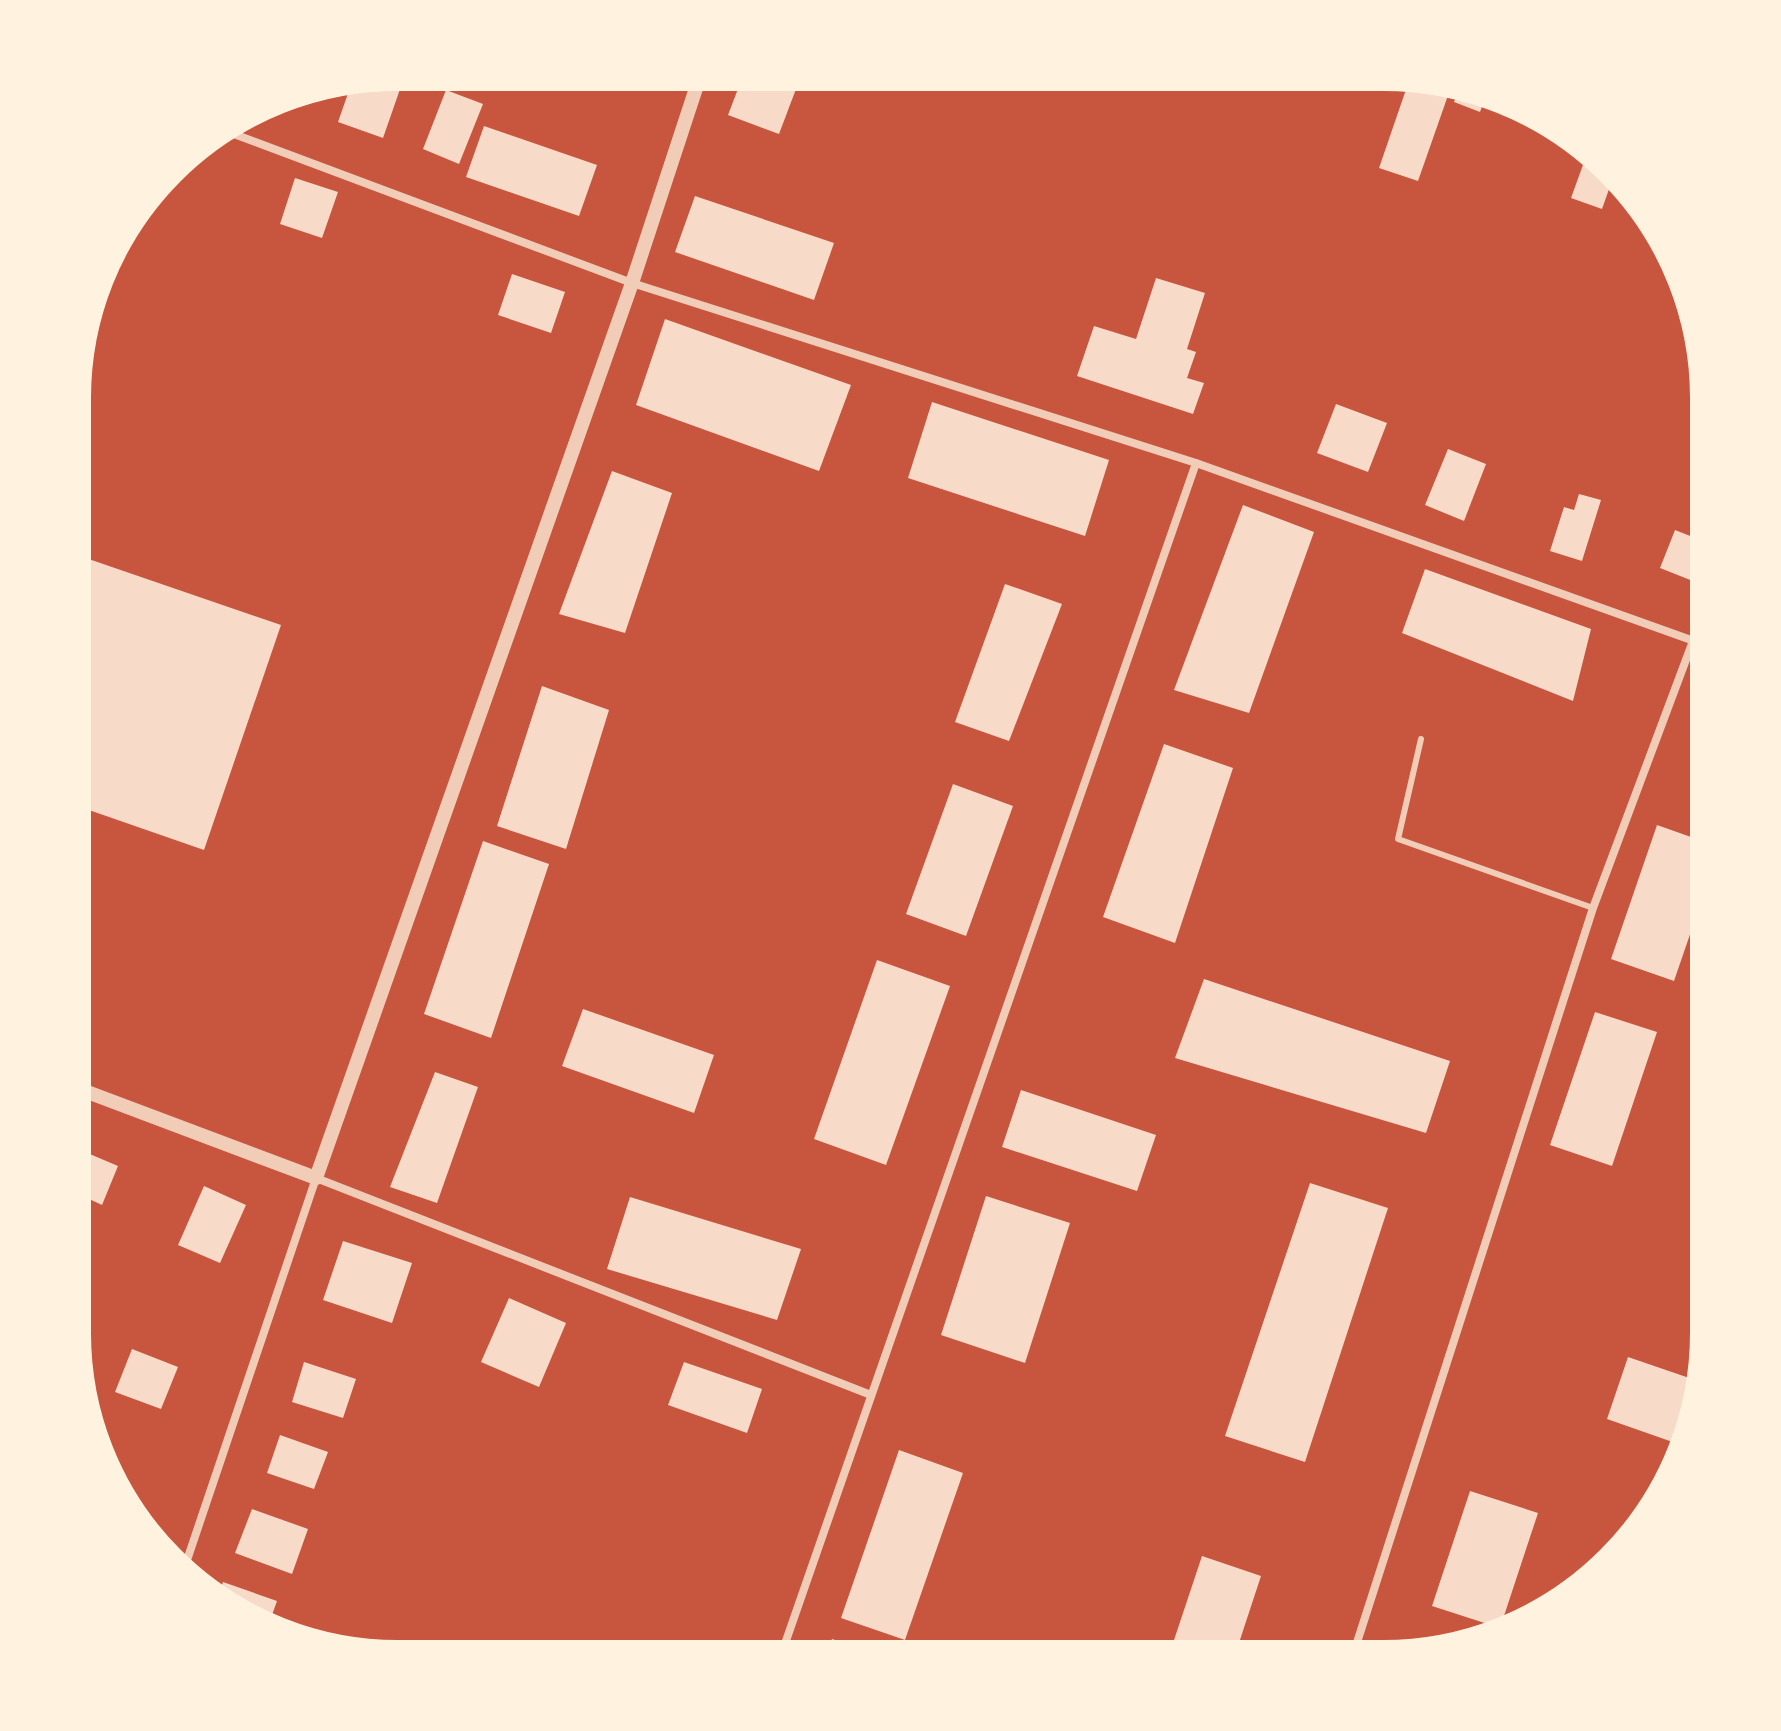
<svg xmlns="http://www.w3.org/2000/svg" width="1781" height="1731" viewBox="0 0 1781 1731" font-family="'Open Sans',sans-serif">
	<rect width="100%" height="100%" fill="#c8553d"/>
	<g fill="#f7dbc8">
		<polygon points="406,72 383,138 338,122 353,79"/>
		<polygon points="744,73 796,89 779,134 728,115"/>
		<polygon points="1411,75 1425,75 1452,84 1418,181 1379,168"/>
		<polygon points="1460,86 1486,95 1480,112 1454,102"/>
		<polygon points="446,90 483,104 459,164 423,149"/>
		<polygon points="484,126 597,165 579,216 466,177"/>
		<polygon points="1584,162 1614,175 1602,209 1571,198"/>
		<polygon points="295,178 338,192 322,238 280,224"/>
		<polygon points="695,196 834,243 814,300 675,252"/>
		<polygon points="512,274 565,292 551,333 498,315"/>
		<polygon points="1156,278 1205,293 1187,349 1196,352 1187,378 1204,383 1193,414 1077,376 1094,326 1136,339"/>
		<polygon points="665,319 851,385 819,471 636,405"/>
		<polygon points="932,402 1109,460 1085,536 908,478"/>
		<polygon points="1336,404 1387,423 1368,472 1317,453"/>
		<polygon points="1448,449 1486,464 1464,521 1425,505"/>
		<polygon points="612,471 672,493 625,633 559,614"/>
		<polygon points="1579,494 1601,500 1582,561 1550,551 1564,507 1574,510"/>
		<polygon points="1243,505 1314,532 1249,713 1174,690"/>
		<polygon points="1675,530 1708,543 1708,587 1660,568"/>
		<polygon points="77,555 281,625 204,850 86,809 75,839"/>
		<polygon points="1425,569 1591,629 1573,701 1402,633"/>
		<polygon points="1005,584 1062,604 1009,741 955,722"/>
		<polygon points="542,686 609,710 566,849 497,826"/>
		<polygon points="1708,731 1708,766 1697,762"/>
		<polygon points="1164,744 1233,768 1175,943 1103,917"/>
		<polygon points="953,784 1013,806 966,936 906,914"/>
		<polygon points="1657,825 1708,843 1708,882 1674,981 1611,959"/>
		<polygon points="483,841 549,864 491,1038 424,1014"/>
		<polygon points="877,960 950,986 886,1165 814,1139"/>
		<polygon points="1204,979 1450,1061 1426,1133 1175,1058"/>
		<polygon points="583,1009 714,1055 694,1113 562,1066"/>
		<polygon points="1595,1012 1657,1032 1612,1166 1550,1145"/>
		<polygon points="435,1072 478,1087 437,1203 390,1187"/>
		<polygon points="1021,1090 1156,1135 1137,1191 1002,1147"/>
		<polygon points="85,1152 118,1166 102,1205 74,1192 74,1178"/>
		<polygon points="1310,1183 1388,1208 1305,1462 1225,1436"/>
		<polygon points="204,1186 246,1205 220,1263 178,1245"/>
		<polygon points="986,1196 1070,1223 1025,1363 941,1335"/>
		<polygon points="630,1197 801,1249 777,1320 607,1269"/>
		<polygon points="343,1241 412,1263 392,1323 323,1300"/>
		<polygon points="509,1298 566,1323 539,1387 481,1362"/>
		<polygon points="132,1349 178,1367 161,1409 115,1392"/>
		<polygon points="1628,1357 1701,1382 1684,1446 1607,1419"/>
		<polygon points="304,1362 356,1379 343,1418 292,1402"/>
		<polygon points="684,1362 762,1389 747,1433 668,1405"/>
		<polygon points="280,1435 328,1452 314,1489 267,1473"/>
		<polygon points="899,1450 963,1473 905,1640 841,1618"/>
		<polygon points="1470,1491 1538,1513 1500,1628 1432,1606"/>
		<polygon points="252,1509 308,1529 292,1574 235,1553"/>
		<polygon points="1202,1556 1261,1576 1234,1658 1168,1658"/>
		<polygon points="223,1582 277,1601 267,1629 253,1625 218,1596"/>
		<polygon points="832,1639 895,1658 826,1658"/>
		<polygon points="624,1643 661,1658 617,1658"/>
	</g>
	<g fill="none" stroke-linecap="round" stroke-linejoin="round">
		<polyline stroke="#f1ccb7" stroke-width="6" points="1421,739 1398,839 1593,908"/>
		<g stroke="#f1ccb7" stroke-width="8">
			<polyline points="223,130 632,283 1196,463 1708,646"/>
			<polyline points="184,1569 316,1178 871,1395"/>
			<polyline points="780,1658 1196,463"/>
			<polyline points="1352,1658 1593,908 1693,641"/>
		</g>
		<polyline stroke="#f1ccb7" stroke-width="14" points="74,1087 316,1178 632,283 701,73"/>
	</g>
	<path d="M0 0H1781V1731H0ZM398 86H1383A312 312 0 0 1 1695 398V1333A312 312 0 0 1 1383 1645H398A312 312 0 0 1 86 1333V398A312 312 0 0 1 398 86Z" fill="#fff3e0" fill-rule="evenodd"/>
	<path fill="none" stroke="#fff3e0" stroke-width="10" d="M398 86H1383A312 312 0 0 1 1695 398V1333A312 312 0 0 1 1383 1645H398A312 312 0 0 1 86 1333V398A312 312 0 0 1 398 86Z"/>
</svg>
